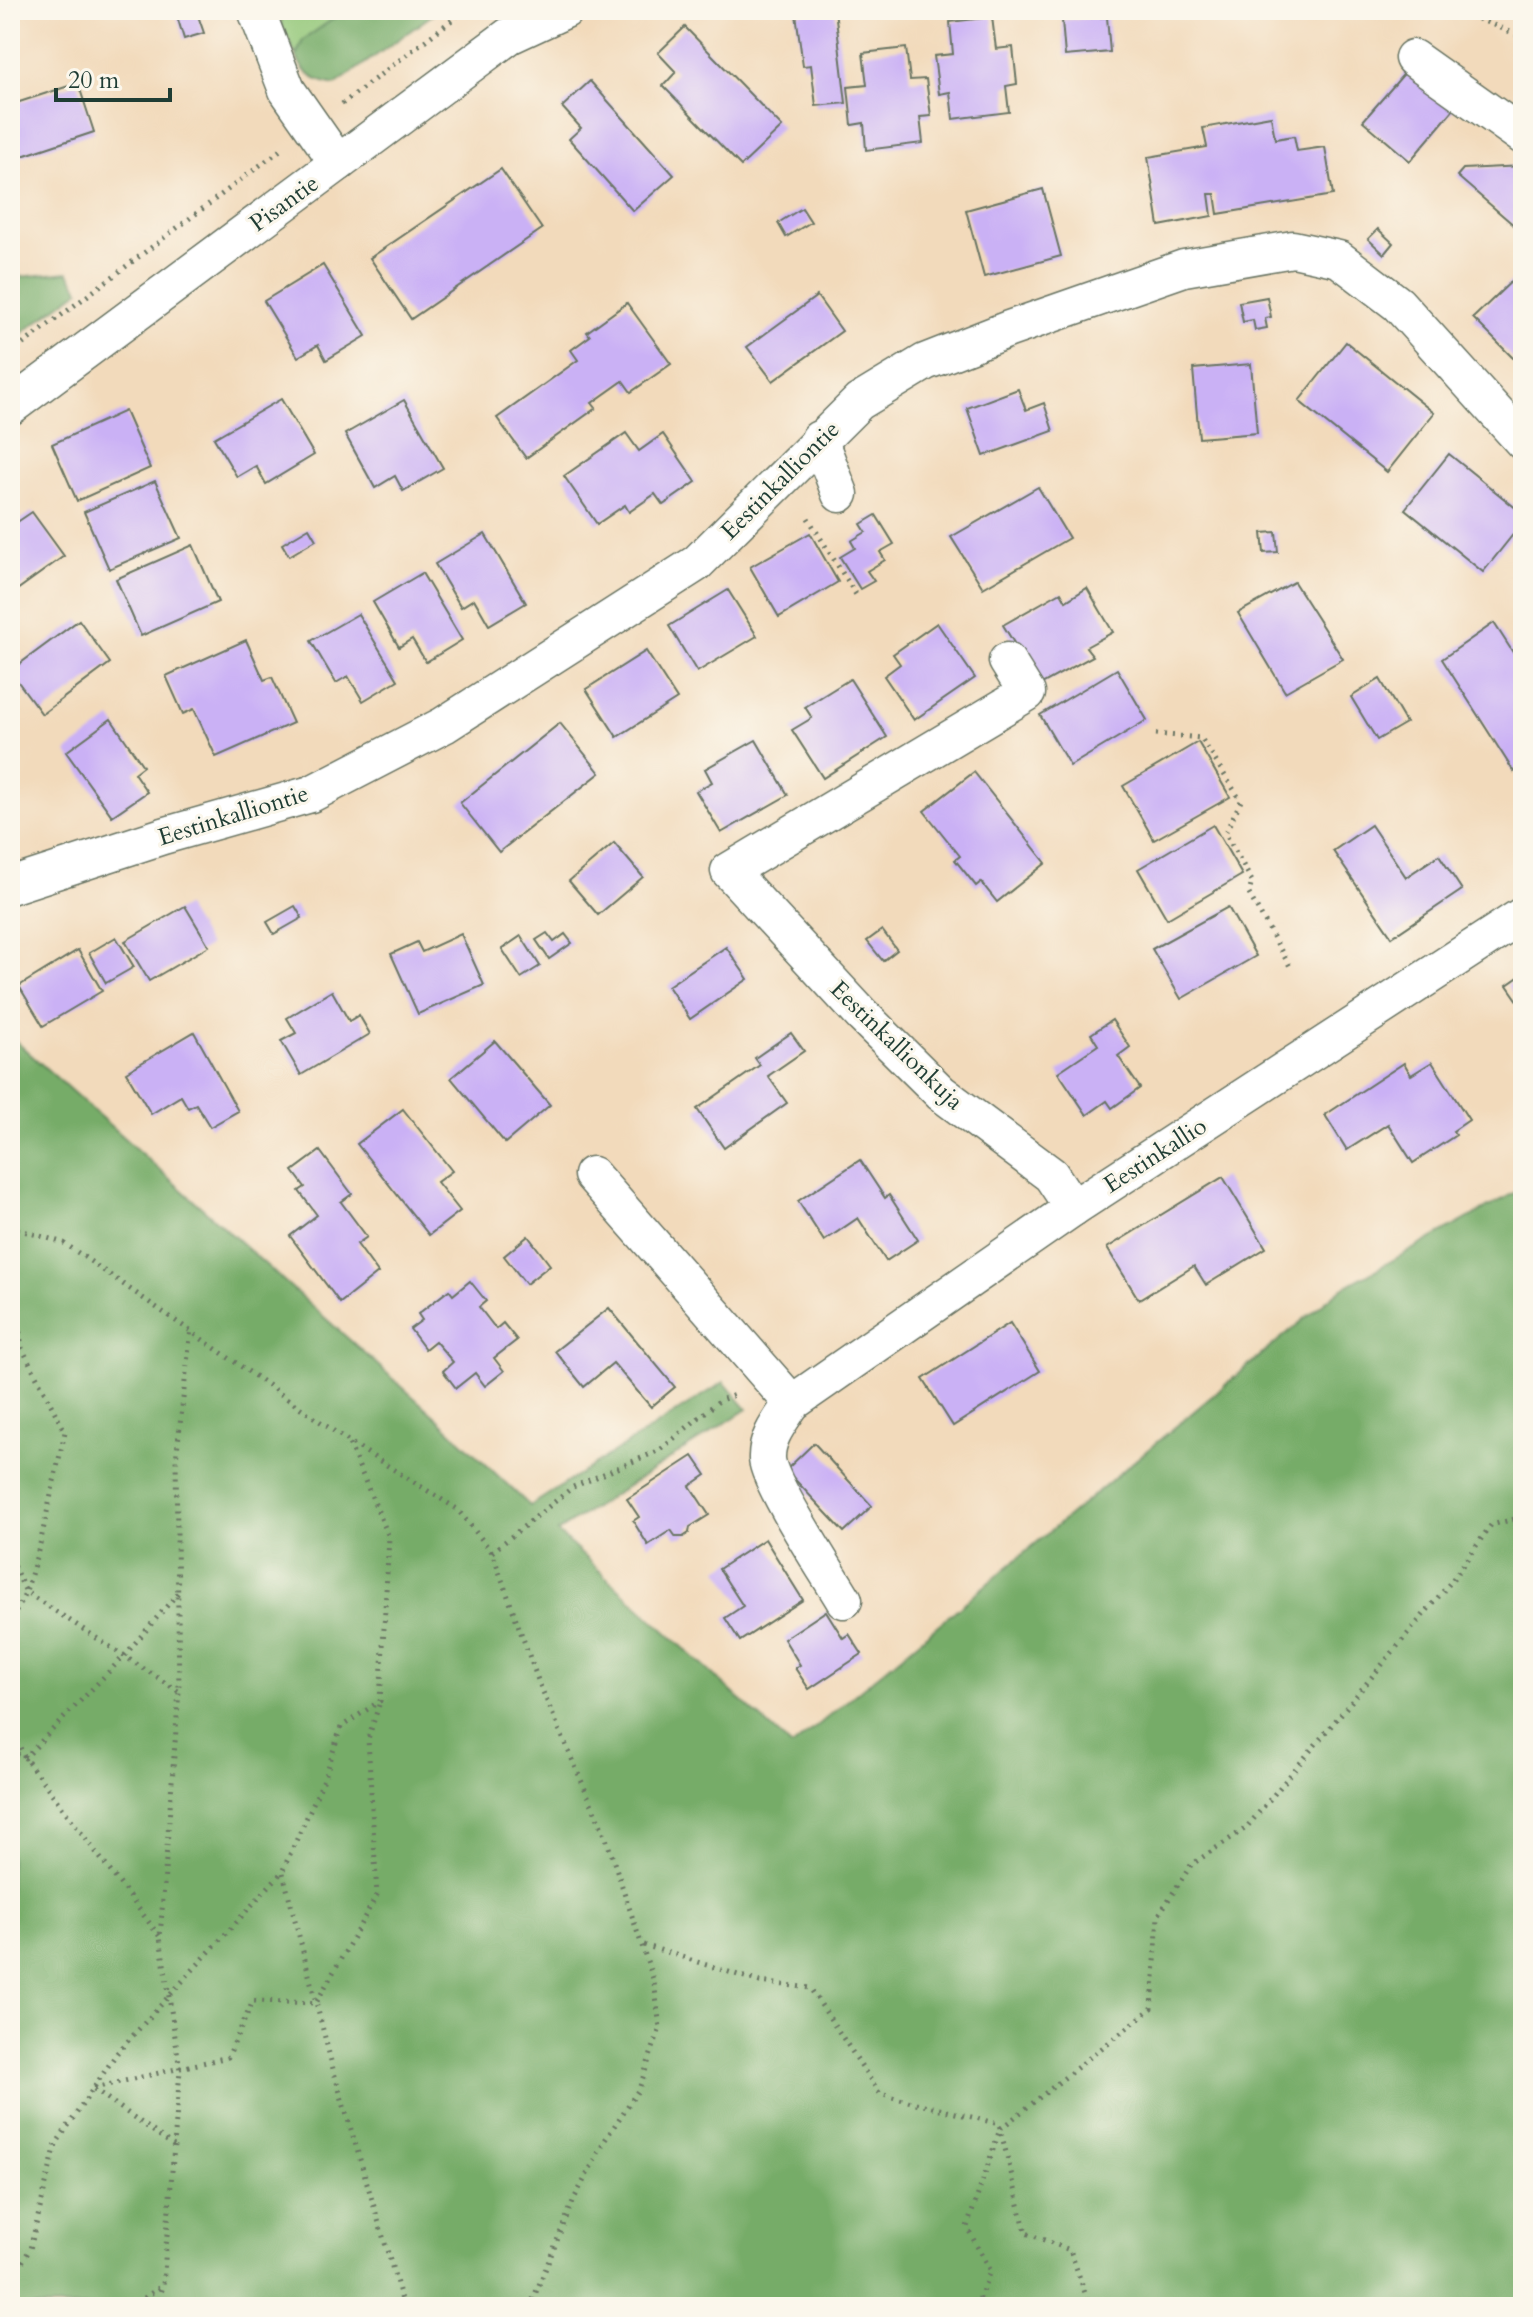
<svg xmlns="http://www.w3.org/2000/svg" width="1533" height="2317" viewBox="0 0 1533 2317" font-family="Cardo,serif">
	<rect width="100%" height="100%" fill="#fbf7ec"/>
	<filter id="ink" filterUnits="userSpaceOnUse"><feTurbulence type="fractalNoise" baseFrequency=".0125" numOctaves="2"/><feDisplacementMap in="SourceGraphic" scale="16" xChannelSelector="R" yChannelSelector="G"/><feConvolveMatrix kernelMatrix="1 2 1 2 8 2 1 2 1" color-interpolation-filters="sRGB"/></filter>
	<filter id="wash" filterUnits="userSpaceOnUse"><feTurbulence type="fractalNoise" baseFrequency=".006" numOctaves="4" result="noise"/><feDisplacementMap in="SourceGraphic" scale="32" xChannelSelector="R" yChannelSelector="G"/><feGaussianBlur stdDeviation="1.8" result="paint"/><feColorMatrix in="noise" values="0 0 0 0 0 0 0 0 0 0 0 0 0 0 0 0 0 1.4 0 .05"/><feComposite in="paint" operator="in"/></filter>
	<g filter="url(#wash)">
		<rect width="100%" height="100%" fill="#f2dabb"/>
		<polygon fill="#93c778" stroke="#598256" stroke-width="2" points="285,10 346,10 304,40 296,56 281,24 282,13"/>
		<g fill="#76ac68" stroke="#4a744e" stroke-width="2">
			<path d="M 346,10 L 439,10 L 335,85 C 315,81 304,75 296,56 L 303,40 Z"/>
			<polygon points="68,272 80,290 10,342 10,278"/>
			<polygon points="10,1036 438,1419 530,1506 724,1382 747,1409 557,1532 792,1747 1339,1290 1523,1188 1523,2307 10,2307"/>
		</g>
		<g id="blocks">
			<g fill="#cab1f5">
				<polygon points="186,10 196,10 204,33 184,39 176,13"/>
				<polygon points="831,10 835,10 846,103 816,106 811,65 803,66 796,14"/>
				<polygon points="992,17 996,49 1013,47 1017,84 1006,86 1009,112 953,119 950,92 939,94 934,56 953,54 950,22"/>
				<polygon points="1107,17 1110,52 1065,56 1062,20"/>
				<polygon points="685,27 782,127 741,166 663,86 676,72 658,53"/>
				<polygon points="906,48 910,80 926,79 931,116 920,117 923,143 866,150 864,123 852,125 848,87 867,85 863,53"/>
				<polygon points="1408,69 1454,109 1410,161 1363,121"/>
				<polygon points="590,81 674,175 633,211 569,139 581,128 562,107"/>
				<polygon points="78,83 94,132 10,160 10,105"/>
				<polygon points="1271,116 1275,139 1294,136 1297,151 1325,147 1333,195 1218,214 1215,194 1209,194 1212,216 1159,226 1148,157 1207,147 1203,128"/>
				<polygon points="1523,166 1523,233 1457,176 1463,169"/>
				<polygon points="501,169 542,229 411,319 370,258"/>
				<polygon points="1043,189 1061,256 984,277 966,210"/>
				<polygon points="802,208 811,222 786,237 778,223"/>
				<polygon points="1378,229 1393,243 1384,254 1368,239"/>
				<polygon points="323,265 366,336 326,360 318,345 298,357 264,301"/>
				<polygon points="1518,275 1523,280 1523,368 1473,318"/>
				<polygon points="817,296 842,331 773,381 747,347"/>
				<polygon points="1267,297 1271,317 1265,318 1267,328 1255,330 1253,320 1243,322 1239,302"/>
				<polygon points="627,303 671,364 631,392 623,381 592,403 596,408 526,458 497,418 578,360 571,350 590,336 587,332"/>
				<polygon points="1346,342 1434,413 1387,472 1299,401"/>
				<polygon points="1251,364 1257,433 1199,438 1193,369"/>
				<polygon points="1018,389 1026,410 1044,403 1053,431 984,456 967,408"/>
				<polygon points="281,399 314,455 266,484 256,466 237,477 214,438"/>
				<polygon points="404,400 443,468 403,491 395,476 375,488 345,434"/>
				<polygon points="125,411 150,468 77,501 52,444"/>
				<polygon points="626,433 639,451 663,434 696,482 663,505 655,494 629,512 625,505 597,524 564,476"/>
				<polygon points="1449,454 1523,514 1523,522 1483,572 1405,509"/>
				<polygon points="155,481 181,538 109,569 84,512"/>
				<polygon points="1038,487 1069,538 983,588 951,537"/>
				<polygon points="32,512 64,556 10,595 10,527"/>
				<polygon points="876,515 894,544 880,552 885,560 867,571 874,581 860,589 840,557 855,548 851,541 866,532 861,524"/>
				<polygon points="309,528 316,540 289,556 282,544"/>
				<polygon points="1276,532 1278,552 1264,553 1262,533"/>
				<polygon points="810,533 838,582 779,617 750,567"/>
				<polygon points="485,534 526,603 489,625 474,599 461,607 435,564"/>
				<polygon points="193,545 218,602 141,636 116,579"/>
				<polygon points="422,573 462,640 426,662 412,639 399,647 373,602"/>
				<polygon points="1294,582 1343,659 1285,692 1238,613"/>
				<polygon points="1087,588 1113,632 1086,647 1093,656 1040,685 1003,625 1061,592 1066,601"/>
				<polygon points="728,590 757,636 697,672 669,626"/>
				<polygon points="358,614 398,680 363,701 348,676 336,683 311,641"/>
				<polygon points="79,620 110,663 42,714 10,671"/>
				<polygon points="937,623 975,678 914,720 884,676 900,664 893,654"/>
				<polygon points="1494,623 1523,668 1523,766 1514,772 1442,659"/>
				<polygon points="246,640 264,680 272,677 293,723 216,757 194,709 183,714 166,676"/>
				<polygon points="646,651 677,699 617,737 586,689"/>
				<polygon points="1117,669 1147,720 1070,766 1040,715"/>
				<polygon points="850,679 887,737 823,778 792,730 812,718 805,707"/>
				<polygon points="1380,679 1406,723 1377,740 1351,697"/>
				<polygon points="111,719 143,766 134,773 147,792 112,816 66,752"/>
				<polygon points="560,723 600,773 499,852 460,803"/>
				<polygon points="756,740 788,795 721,833 696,791 712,782 705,769"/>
				<polygon points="1198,742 1230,797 1154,840 1123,786"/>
				<polygon points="974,772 1046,863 997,902 981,882 976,886 955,860 960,856 924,811"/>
				<polygon points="1213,825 1242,875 1167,919 1138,869"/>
				<polygon points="1371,825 1406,877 1439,855 1462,890 1392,937 1333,851"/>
				<polygon points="614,843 643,877 598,915 569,881"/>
				<polygon points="185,906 209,946 149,981 125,941"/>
				<polygon points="295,906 302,918 274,934 267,922"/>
				<polygon points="1228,907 1256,956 1181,999 1152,949"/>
				<polygon points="882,930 897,950 883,961 867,941"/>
				<polygon points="547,933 554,942 565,934 572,943 549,959 536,940"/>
				<polygon points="461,934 484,985 418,1014 391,954 417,942 422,952"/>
				<polygon points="521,936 540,966 521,978 502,949"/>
				<polygon points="116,937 134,967 106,983 89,953"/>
				<polygon points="726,947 748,979 690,1019 668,986"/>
				<polygon points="78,950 102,991 43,1026 19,986"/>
				<polygon points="1523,974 1523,1008 1507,985"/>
				<polygon points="332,991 349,1021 359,1015 370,1034 301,1075 281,1041 296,1033 287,1018"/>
				<polygon points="1112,1020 1130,1047 1118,1056 1140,1088 1112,1108 1107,1101 1087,1115 1058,1072 1098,1045 1091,1034"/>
				<polygon points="194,1032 238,1111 210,1127 196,1104 188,1108 181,1096 151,1114 126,1072"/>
				<polygon points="791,1033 804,1051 768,1076 787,1103 724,1148 697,1109 760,1065 755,1058"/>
				<polygon points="495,1041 550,1105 505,1143 451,1078"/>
				<polygon points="1432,1062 1469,1120 1453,1131 1456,1135 1413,1163 1388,1124 1347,1150 1325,1115 1404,1063 1411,1075"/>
				<polygon points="403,1109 452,1171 437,1182 460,1211 429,1235 357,1144"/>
				<polygon points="320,1151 352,1194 341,1202 367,1237 357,1244 378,1273 340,1303 290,1236 317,1215 299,1191 305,1187 293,1171"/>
				<polygon points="860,1160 885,1198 889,1195 918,1240 886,1261 858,1218 824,1241 798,1201"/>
				<polygon points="1223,1177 1266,1248 1206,1285 1194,1266 1139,1300 1107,1248"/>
				<polygon points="528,1236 550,1265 526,1284 504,1256"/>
				<polygon points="470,1281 486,1301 479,1307 496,1329 503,1323 517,1340 494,1358 504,1371 485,1386 475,1373 456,1388 443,1371 453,1362 435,1341 425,1349 410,1329 422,1320 418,1314 449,1290 453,1295"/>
				<polygon points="609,1308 675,1387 651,1407 613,1363 584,1387 555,1351"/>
				<polygon points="1010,1323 1040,1371 953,1426 923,1379"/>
				<polygon points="814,1443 872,1506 844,1532 786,1470"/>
				<polygon points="693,1456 706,1475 690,1486 709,1515 690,1527 689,1533 683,1537 676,1537 671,1530 648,1545 633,1521 639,1517 627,1499"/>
				<polygon points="765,1539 803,1600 740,1641 725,1618 743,1606 719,1569"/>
				<polygon points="826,1611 843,1638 849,1634 862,1654 809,1689 795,1668 800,1665 784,1639"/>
			</g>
		</g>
	</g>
	<g filter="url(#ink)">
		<use href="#blocks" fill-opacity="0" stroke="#697463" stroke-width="2"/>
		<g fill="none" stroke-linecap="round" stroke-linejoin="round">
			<g stroke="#697463" stroke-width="39">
				<g id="minor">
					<polyline points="256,10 287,90 338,163"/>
					<polyline points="1413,58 1523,136"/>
					<polyline points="10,407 509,36 565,10"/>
					<polyline points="819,439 840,494"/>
					<polyline points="1007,661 1027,693 729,871 862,1015 941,1093 1051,1175 1073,1208"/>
					<polyline points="10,886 163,836 311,794 444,725 697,563 859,402 925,362 1009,329 1184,268 1293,249 1339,259 1398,304 1523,442"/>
					<polyline points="592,1175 792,1403"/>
					<path d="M 844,1600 C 828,1573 769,1484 767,1459 C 766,1437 781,1420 792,1403 L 1073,1208 L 1523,915"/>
				</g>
			</g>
			<g stroke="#697463" stroke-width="5" stroke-dasharray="2 6" stroke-linecap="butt">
				<polyline points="1456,10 1523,37"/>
				<polyline points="601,20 621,10"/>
				<polyline points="342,104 465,10"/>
				<polyline points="10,354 283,148"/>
				<polyline points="808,518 858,598"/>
				<polyline points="1156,734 1201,738 1241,801 1225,833 1252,881 1249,894 1292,970"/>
				<polyline points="10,1227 64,1243 348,1441 457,1509 492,1552 539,1683 605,1835 654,1982 660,2028 639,2089 605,2140 574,2199 530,2307"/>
				<polyline points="10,1260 22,1348 65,1432 40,1544 26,1592 10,1623"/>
				<polyline points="492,1552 573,1487 660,1450 720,1400 738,1394"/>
				<polyline points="10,1559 26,1592 178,1691"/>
				<polyline points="10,1726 25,1758 160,1937"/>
				<polyline points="10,1750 25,1758 124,1656 178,1593"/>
				<polyline points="283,1873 333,2069 404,2307"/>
				<polyline points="644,1945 760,1982 810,1988 880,2094 999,2124 1026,2233 1070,2250 1090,2307"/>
				<polyline points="94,2088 228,2057 253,2001 316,2003 377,1895 368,1739 380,1702"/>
				<polyline points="94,2089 174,2146"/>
				<polyline points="10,2282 30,2249 56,2144 117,2053 282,1872 325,1777 341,1727 380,1701 389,1537 348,1441"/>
				<polyline points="10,2288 15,2307"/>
				<polyline points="131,2307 163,2285"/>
				<polyline points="158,2307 163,2285 180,2070 160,1937 179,1691 176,1460 191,1329"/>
				<polyline points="949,2307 979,2300 990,2271 967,2227 1000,2129 1152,2008 1158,1916 1191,1865 1246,1828 1450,1583 1491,1525 1523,1517"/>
			</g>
			<use href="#minor" stroke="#fff" stroke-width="36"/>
		</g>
	</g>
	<g text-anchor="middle" stroke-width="6" stroke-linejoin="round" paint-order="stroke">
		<g font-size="24" fill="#1f3d34" stroke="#fbf7ec">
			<text transform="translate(284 203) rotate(-36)" y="8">Pisantie</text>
			<text transform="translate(780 480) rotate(-45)" y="8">Eestinkalliontie</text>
			<text transform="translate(233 815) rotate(-17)" y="8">Eestinkalliontie</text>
			<text transform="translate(897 1045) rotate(44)" y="8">Eestinkallionkuja</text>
			<text transform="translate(1155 1155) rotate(-33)" y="8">Eestinkallio</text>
		</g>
	</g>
	<rect width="1533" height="2317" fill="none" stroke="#fbf7ec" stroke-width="40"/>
	<path d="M56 88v12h114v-12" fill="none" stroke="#1f3d34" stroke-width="4"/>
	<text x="68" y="88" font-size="24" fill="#1f3d34" stroke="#fbf7ec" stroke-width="6" paint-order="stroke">20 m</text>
</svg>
